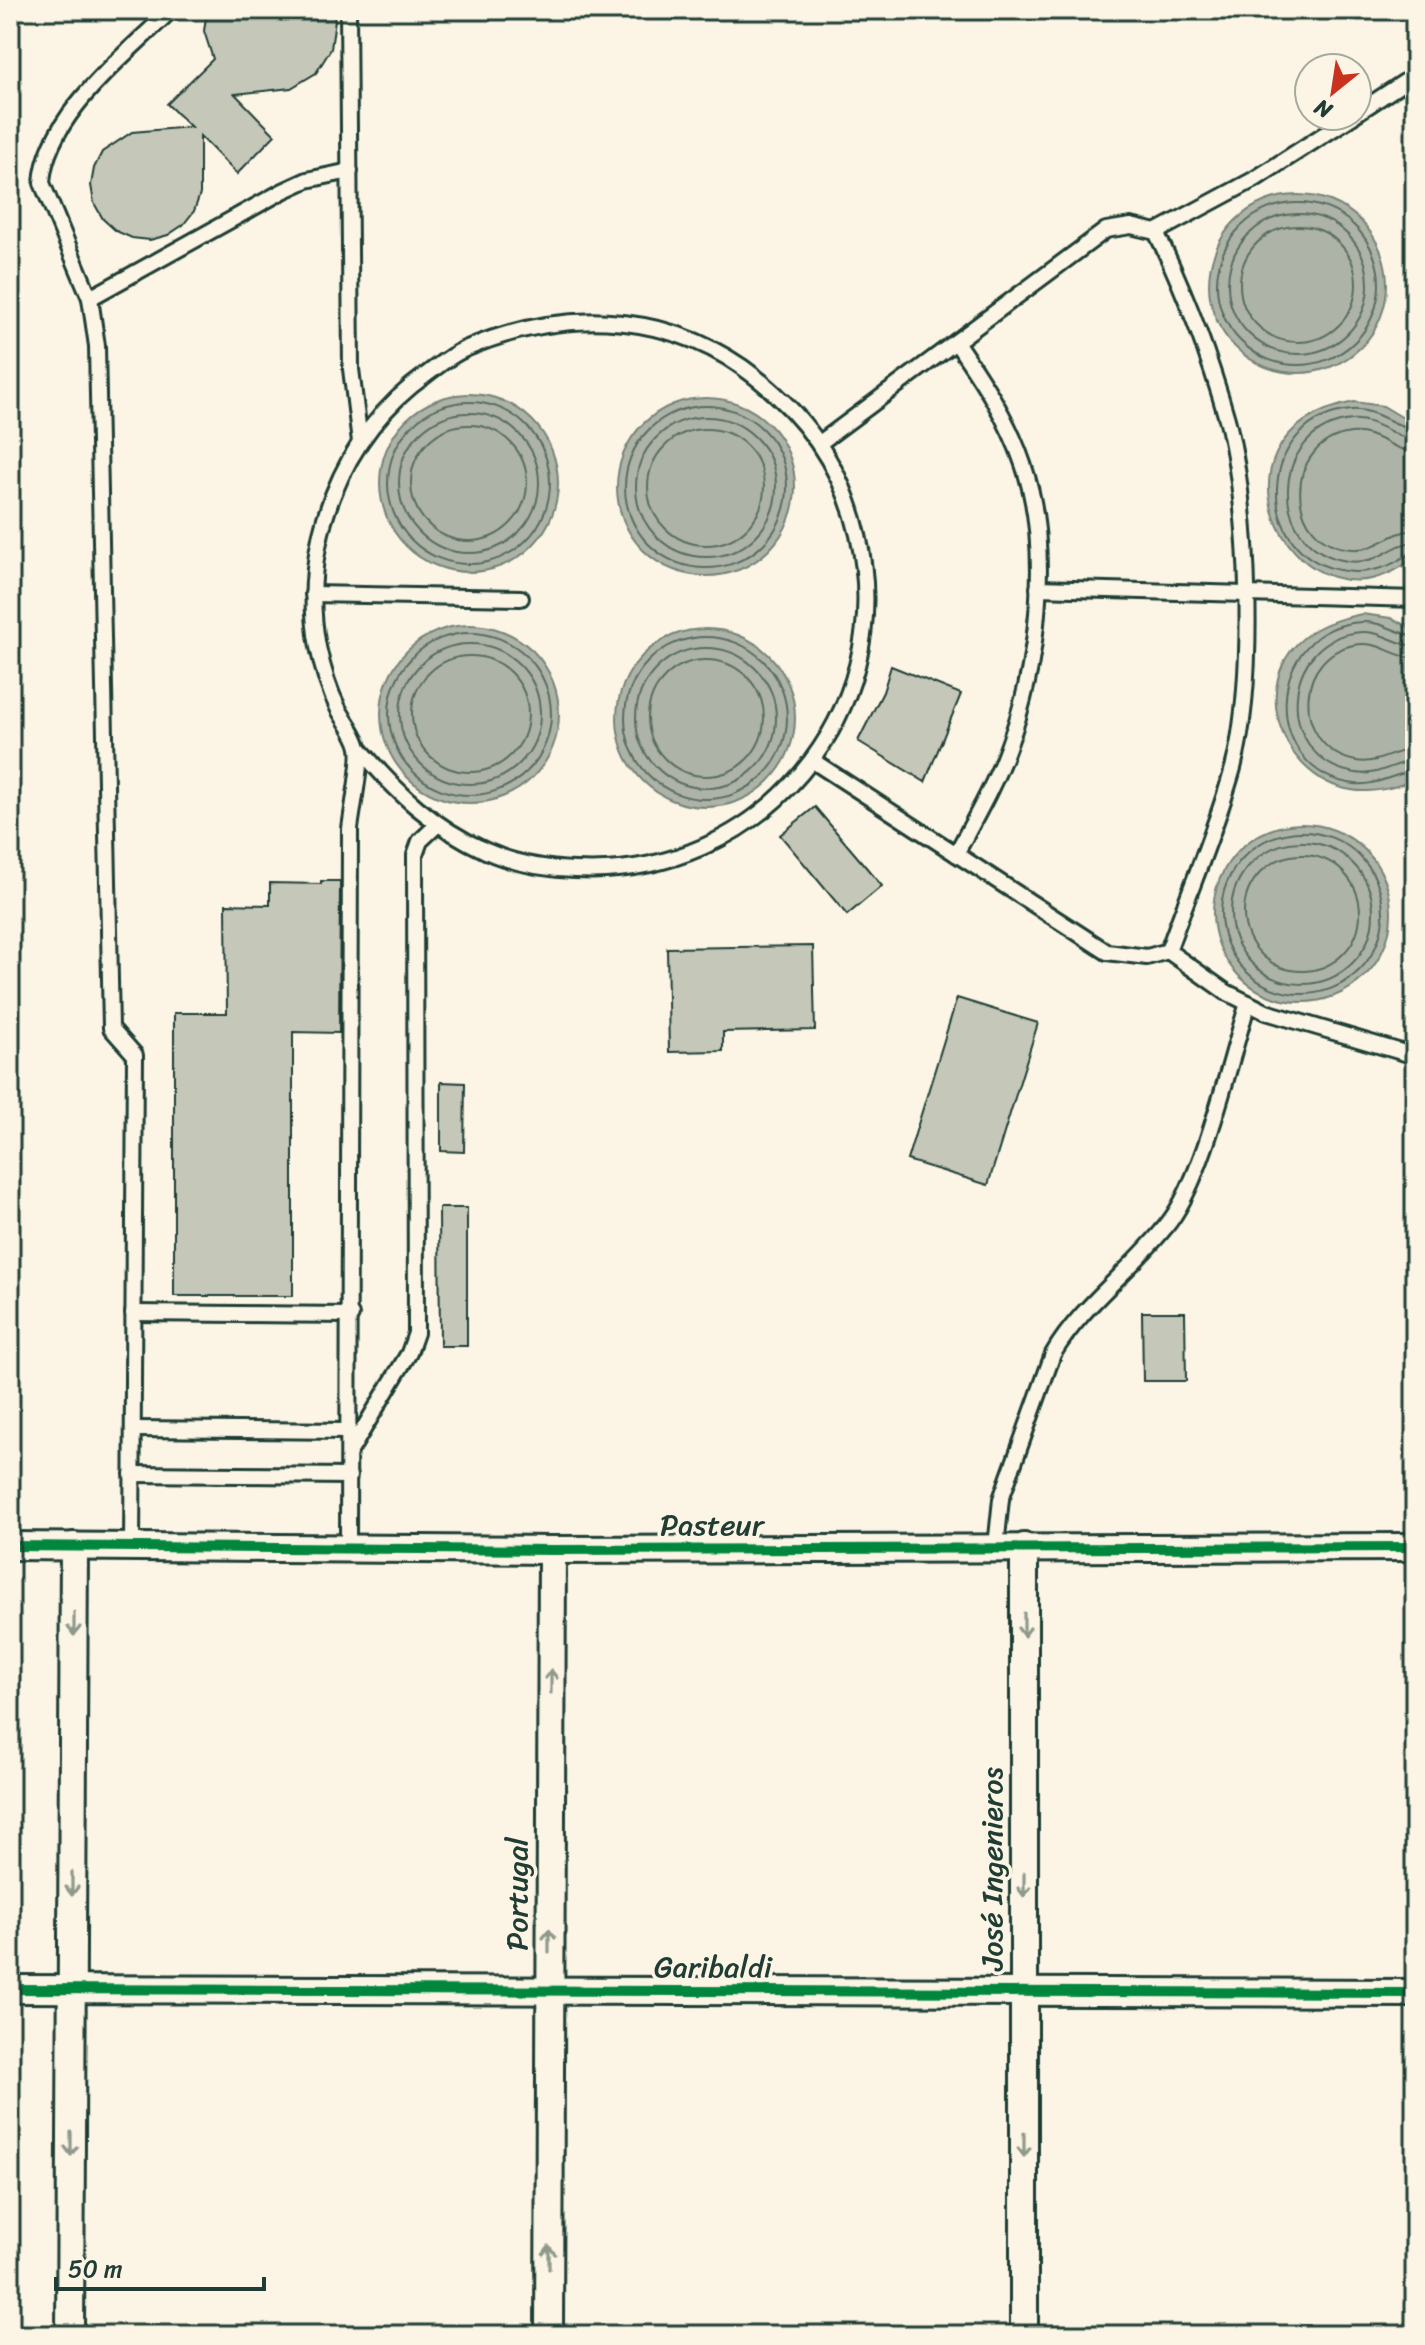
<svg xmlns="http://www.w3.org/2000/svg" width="1425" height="2345" viewBox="0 0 1425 2345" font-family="Sriracha,sans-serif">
	<rect width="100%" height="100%" fill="#fcf5e5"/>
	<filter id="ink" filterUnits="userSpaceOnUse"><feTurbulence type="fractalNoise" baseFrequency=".0125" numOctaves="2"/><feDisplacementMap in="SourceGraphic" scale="16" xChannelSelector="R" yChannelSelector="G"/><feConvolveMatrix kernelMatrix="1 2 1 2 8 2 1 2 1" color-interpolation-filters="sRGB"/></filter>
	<g filter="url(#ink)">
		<g fill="#aeb3a7" stroke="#758479" stroke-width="2">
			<circle cx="1298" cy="284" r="89"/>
			<circle cx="469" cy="483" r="89"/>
			<circle cx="706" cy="487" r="89"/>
			<path d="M 1354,402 L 1383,406 L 1415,425 L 1415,557 C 1301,651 1185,435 1354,402 Z"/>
			<path d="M 1362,614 L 1391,618 L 1415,630 L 1415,777 C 1402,787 1384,790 1368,791 C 1286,794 1240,681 1310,633 C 1327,622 1343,618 1362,614 Z"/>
			<circle cx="470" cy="714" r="89"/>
			<circle cx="706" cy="718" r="89"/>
			<circle cx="1302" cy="913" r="89"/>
		</g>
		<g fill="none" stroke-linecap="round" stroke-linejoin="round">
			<g stroke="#586c62" stroke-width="2">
				<circle cx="1298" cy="284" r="81"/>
				<circle cx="1298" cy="284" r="70"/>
				<circle cx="1298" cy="284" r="58"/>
				<circle cx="469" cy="483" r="81"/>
				<circle cx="706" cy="487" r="81"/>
				<circle cx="469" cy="483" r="70"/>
				<circle cx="706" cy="487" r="70"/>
				<circle cx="469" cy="483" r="58"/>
				<circle cx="706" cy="487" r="58"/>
				<path d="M 1415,429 C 1393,427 1377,408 1352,410 C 1255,418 1251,559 1346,571 C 1363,574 1385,569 1399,560 C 1406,556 1407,553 1415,552"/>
				<path d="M 1415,440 C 1393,438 1377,418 1352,420 C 1270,428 1265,548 1347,561 C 1379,566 1391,543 1415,542"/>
				<path d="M 1415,452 C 1392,451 1376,430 1351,433 C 1284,441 1282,544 1352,549 C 1377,551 1391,531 1415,530"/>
				<circle cx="470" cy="714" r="81"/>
				<path d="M 1415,636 C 1397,634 1382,621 1362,622 C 1264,627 1259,773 1355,784 C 1378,786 1394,773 1415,771"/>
				<circle cx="706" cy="718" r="81"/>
				<circle cx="470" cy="714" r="70"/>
				<path d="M 1415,646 C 1397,645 1382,631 1362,632 C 1279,636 1273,761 1356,773 C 1378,777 1394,762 1415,761"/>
				<circle cx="706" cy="718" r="70"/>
				<circle cx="470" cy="714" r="58"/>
				<path d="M 1415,658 C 1396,658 1382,643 1362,644 C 1294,648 1289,748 1356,761 C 1378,765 1394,750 1415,749"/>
				<circle cx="706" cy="718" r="58"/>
				<circle cx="1302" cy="913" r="81"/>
				<circle cx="1302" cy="913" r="71"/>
				<circle cx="1302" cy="913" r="58"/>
			</g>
		</g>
		<g fill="#c5c7b9" stroke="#1f3d34" stroke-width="2">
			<polygon points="207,10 332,10 335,20 331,49 316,73 291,88 235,94 275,135 237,174 200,136 200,194 194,211 183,225 168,235 150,240 132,238 116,231 103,219 94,203 91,185 94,168 102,152 132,132 191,127 167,104 213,59 204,31"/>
			<polygon points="891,666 961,694 925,782 858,741 883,692"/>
			<polygon points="815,807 882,886 847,915 780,835"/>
			<polygon points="321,881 340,881 339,1033 293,1032 293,1296 174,1296 174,1013 227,1013 226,904 270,905 270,883 321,884"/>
			<polygon points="813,946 815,1030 723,1032 723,1051 669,1052 667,948"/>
			<polygon points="957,998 1038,1023 988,1185 907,1160"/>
			<polygon points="441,1082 465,1083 464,1152 441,1151"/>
			<polygon points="439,1208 467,1208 467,1346 440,1346"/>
			<polygon points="1142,1312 1185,1312 1186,1381 1143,1381"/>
		</g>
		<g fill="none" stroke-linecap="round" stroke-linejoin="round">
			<g stroke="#1f3d34" stroke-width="20">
				<g id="lane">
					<polyline points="348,10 351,369 360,442"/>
					<polyline points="1357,113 1415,75"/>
					<polyline points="1156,232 1255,179 1353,116"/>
					<polyline points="90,298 283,191 307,180 350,171"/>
					<path d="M 956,342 C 982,380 1008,419 1023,464 C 1052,547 1038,669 1007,750 C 994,786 974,820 956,854"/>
					<polyline points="1038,588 1415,599"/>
					<polyline points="313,594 521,598"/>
					<path d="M 813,761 L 1107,952 L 1147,957 L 1168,951 C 1189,891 1216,830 1233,768 C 1256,681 1250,506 1227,419 C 1209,356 1185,291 1156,232 L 1131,226 L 1106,230 L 821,442"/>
					<polyline points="1168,951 1226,992 1266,1012 1415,1056"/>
					<polyline points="133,1313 351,1315"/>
					<polyline points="133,1429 349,1431"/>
					<polyline points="349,1453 409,1353 416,1333 415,855 420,841 437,825"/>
					<polyline points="132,1474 349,1476"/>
					<path d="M 132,1546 L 135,1055 L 111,1028 L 97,346 L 90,298 L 42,183 C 46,115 125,56 171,10"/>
					<path d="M 996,1547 L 1001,1499 L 1053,1354 C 1082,1304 1135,1268 1170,1221 C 1205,1173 1229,1063 1248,1003"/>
					<path d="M 348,1548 L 350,829 C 352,811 362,761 359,748 C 357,735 344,720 338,708 C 329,690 322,666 318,647 C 299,544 341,435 427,374 C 439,365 451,355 465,349 C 556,310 659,309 742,367 C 801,409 842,465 858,535 C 900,715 758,880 575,870 C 546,869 513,863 486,851 C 433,827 397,793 360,749"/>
				</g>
			</g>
			<g stroke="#1f3d34" stroke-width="32">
				<g id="street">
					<polyline points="10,1546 552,1550 1415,1547"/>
					<polyline points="10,1989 1415,1993"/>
					<polyline points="70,2335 74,1546"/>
					<polyline points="549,2335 552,1550"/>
					<polyline points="1024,2335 1024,1547"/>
				</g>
			</g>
			<use href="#lane" stroke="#fcf5e5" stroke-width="14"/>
			<use href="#street" stroke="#fcf5e5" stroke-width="26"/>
			<g stroke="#fcf5e5" stroke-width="15">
				<g id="cycleway">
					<polyline points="10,1546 552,1550 1415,1547"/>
					<polyline points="10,1989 1415,1993"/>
				</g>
			</g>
			<use href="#cycleway" stroke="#00873e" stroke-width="10"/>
		</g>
		<defs><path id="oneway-shaft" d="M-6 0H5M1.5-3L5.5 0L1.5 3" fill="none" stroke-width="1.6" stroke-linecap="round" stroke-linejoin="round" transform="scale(2)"/></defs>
		<g stroke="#8e998c">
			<use href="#oneway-shaft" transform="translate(74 1624) rotate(90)"/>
			<use href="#oneway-shaft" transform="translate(1024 1625) rotate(90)"/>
			<use href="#oneway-shaft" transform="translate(551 1681) rotate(-90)"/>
			<use href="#oneway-shaft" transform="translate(72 1884) rotate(90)"/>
			<use href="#oneway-shaft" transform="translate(1024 1885) rotate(90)"/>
			<use href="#oneway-shaft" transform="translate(549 1941) rotate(-90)"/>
			<use href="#oneway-shaft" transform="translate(71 2144) rotate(90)"/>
			<use href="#oneway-shaft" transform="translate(1024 2145) rotate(90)"/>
			<use href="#oneway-shaft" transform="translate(549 2257) rotate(-90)"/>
		</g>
	</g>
	<g text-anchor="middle" stroke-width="7" stroke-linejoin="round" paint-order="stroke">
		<g font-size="30" fill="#1f3d34" stroke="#fcf5e5">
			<text x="712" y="1535">Pasteur</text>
			<text transform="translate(992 1869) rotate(-90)" y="10">José Ingenieros</text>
			<text transform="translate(517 1894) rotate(-90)" y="10">Portugal</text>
			<text x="713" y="1977">Garibaldi</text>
		</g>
	</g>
	<rect width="1425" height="2345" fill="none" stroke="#fcf5e5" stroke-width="40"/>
	<rect x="20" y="20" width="1385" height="2305" fill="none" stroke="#1f3d34" stroke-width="3" filter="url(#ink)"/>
	<g transform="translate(1333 92) rotate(210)"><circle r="38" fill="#fcf5e5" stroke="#a4ab9e" stroke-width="2"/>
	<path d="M0-6L14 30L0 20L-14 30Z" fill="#c8321e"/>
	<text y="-12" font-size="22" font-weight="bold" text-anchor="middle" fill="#1f3d34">N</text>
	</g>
	<path d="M56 2277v12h208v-12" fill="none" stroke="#1f3d34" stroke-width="4"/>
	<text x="68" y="2277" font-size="24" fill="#1f3d34" stroke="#fcf5e5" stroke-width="6" paint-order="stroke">50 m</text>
</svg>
